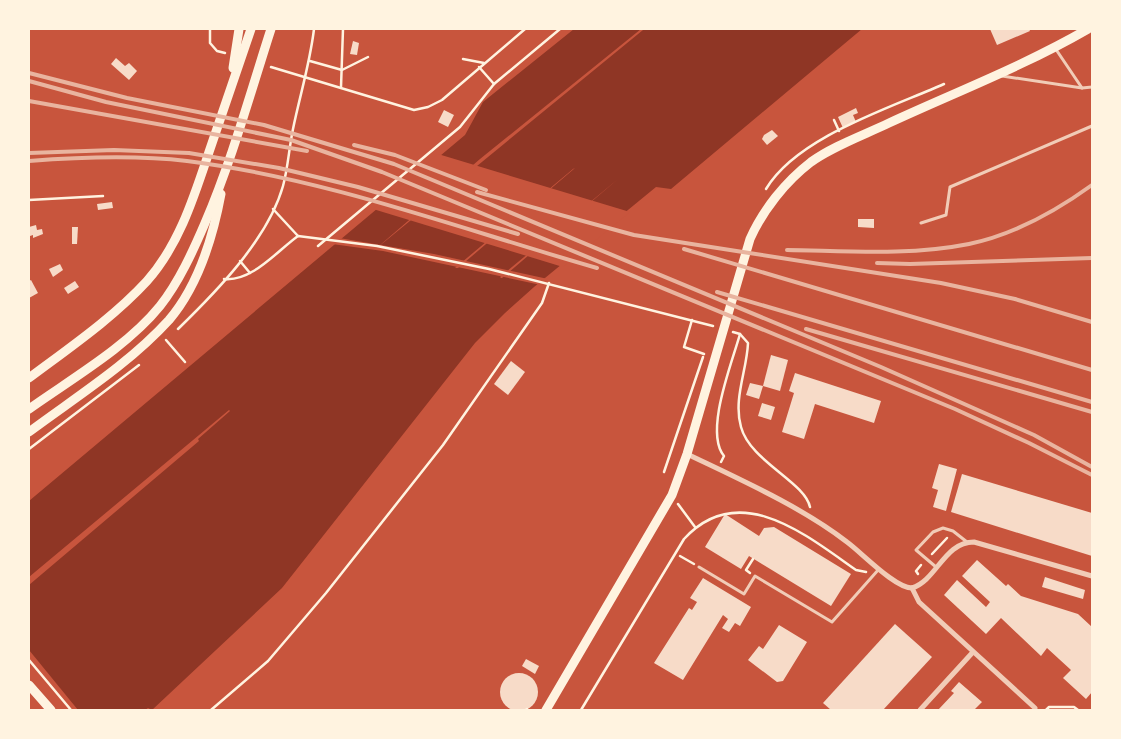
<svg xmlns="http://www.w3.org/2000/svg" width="1121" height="739" viewBox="0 0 1121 739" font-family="'Roboto Condensed',sans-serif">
	<rect width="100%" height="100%" fill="#c8553d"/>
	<path fill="#8f3625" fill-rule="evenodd" d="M 574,29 L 641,29 L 480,159 L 372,252 L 643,30 L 642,29 L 862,29 L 671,189 L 656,187 L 534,287 L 505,313 L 475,343 L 282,588 L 152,710 L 148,708 L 145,710 L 29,710 L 29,585 L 199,441 L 198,439 L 230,411 L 229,410 L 29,577 L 29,501 L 465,135 L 483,102 ZM 575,168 L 458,268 L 455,268 L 573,169 ZM 618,179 L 502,278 L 501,278 L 500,277 Z"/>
	<g fill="#c8553d">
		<polygon points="438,154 630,212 563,267 373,209"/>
		<polygon points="339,238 434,254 548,279 541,285 383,251 332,244"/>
		<polygon points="29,650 78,710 29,710"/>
	</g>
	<g fill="#f7dbc8">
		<polygon points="990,29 1029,29 1030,31 997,45"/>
		<polygon points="353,41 359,43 357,55 350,54"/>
		<polygon points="116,58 125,66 129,63 137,71 129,80 111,64"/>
		<polygon points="856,108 858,113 853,115 856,122 843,128 838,117"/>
		<polygon points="444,110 454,115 448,127 438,122"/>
		<polygon points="772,130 778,136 767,145 762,139 764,135"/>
		<polygon points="112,202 113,208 98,210 97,204"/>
		<polygon points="858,219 874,219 874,228 858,227"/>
		<polygon points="36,225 37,230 42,229 43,234 33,238 33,235 30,236 29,227"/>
		<polygon points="72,227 78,227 77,244 72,244"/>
		<polygon points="60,264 63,270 53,277 49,269"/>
		<polygon points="31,280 38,293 29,298 29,281"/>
		<polygon points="75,281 79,287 68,294 64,288"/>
		<polygon points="771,355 788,360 780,391 763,386"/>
		<polygon points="511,361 525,372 508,395 494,384"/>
		<polygon points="795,373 881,401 874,423 815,404 804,439 782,432 794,393 789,391"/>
		<polygon points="750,383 763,386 759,399 746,395"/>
		<polygon points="762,403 775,407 771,420 758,416"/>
		<polygon points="939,464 957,469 946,511 933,507 938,490 932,488"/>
		<polygon points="962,474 1092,513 1092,556 951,512"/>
		<polygon points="725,514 759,536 764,528 774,527 851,574 831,606 749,556 741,569 705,547"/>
		<polygon points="977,560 1006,586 1008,584 1021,596 1078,614 1092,627 1092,692 1086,699 1063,678 1071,670 1047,648 1041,656 1001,618 986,634 944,595 957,580 986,607 990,602 962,576"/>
		<polygon points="1045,577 1085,590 1083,599 1042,587"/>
		<polygon points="703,578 751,607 740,626 735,623 729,632 722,628 728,619 723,615 683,680 654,663 689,608 692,610 697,602 690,598"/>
		<polygon points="895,624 932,657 883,710 831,710 823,703"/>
		<polygon points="779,625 807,642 783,681 777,682 748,660 759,646 763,649"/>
		<polygon points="526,659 539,666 535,674 522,666"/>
		<circle cx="519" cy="692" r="19"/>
		<polygon points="959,682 982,702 974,710 938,710 954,693 951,691"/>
	</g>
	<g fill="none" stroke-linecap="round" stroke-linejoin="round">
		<g stroke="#fff3e0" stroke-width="2.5">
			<polyline points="210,29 210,43 217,51 225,53"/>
			<polyline points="463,59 484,63"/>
			<polyline points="310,61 342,70 368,57"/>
			<polyline points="271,67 414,110 428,107 442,100 525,29"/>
			<polyline points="479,67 494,84"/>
			<polyline points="341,87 343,29"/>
			<polyline points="834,120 839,131"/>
			<path d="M 766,189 C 797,137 890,108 944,84"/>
			<polyline points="29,200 103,196"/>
			<polyline points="273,209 298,236"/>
			<polyline points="318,246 460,127 494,84 560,29"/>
			<polyline points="240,261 250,273"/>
			<path d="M 224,279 C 252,282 277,251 298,236 L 377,246 L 489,269 L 713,326"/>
			<polyline points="692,320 684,347 704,354"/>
			<path d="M 178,329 C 217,291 268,239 283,186 C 288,168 289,148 293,129 C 300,95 310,63 314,29"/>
			<path d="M 733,332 L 740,334 L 748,343 C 747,370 733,399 741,427 C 750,461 805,482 810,507"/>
			<polyline points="166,340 185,362"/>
			<polyline points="29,449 139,365"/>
			<path d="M 721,462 L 724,456 C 704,432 732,363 740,334"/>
			<polyline points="664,472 703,357"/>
			<polyline points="678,504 695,527"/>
			<polyline points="932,554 947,538"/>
			<polyline points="680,556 694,564"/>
			<polyline points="750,573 746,570 753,559"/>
			<polyline points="918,574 916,571 921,565"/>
			<polyline points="29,660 71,710"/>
			<polyline points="211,710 268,661 326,593 443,445 542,303 549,283"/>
			<polyline points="526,710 527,709"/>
			<path d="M 581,710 L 684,539 C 739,479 806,535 856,570 L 866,572"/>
			<polyline points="1046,710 1049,707 1074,707 1078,710"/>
		</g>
		<g stroke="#f1ccb7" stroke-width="3">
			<polyline points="1055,48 1082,88"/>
			<polyline points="1002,76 1082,88 1092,87"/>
			<polyline points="921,223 946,215 950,187 1092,126"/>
			<polyline points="699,567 744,594 755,576 832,622 879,569"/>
			<polyline points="936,567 916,550 933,532 943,528 953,531 967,542"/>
		</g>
		<g stroke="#f1ccb7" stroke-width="5">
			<path d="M 687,454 C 739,479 802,507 847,542 C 862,553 895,588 912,588"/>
			<path d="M 912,588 C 937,580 944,542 974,542 L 1092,576"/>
			<polyline points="912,588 919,602 1035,708"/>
			<polyline points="920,710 973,652"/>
		</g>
		<path stroke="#fff3e0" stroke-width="9" d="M 546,710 L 672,495 L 687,454 L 750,239 C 763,210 785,182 811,162 C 833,146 864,135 889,123 C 956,92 1024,66 1088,29"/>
		<g stroke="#fff3e0" stroke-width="9">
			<polyline points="233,68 239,29"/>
			<path d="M 29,378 C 69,348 113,318 147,281 C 179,245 194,197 209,152 C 223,111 237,70 251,29"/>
			<path d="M 29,409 C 71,379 127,347 160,306 C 179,282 193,251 205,223 C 232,160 250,94 271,29"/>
			<path d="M 29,432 C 76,397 129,364 169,320 C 198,286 213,237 221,194"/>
			<polyline points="29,685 51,710"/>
		</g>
		<g stroke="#e9b49f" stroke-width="4">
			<polyline points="29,73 127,98 264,125 394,164 881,367 1034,435 1092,467"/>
			<polyline points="29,81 106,102 291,140 382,172 955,409 1029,443 1092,475"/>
			<polyline points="29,101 307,151"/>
			<polyline points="354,145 395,155 486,190"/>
			<polyline points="29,153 114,150 189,153 279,168 358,187 518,234"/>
			<path d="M 29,161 C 81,157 136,155 187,161 C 328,179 461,229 597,268"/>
			<polyline points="477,192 634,235 941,283 1015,299 1092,322"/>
			<polyline points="684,249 1092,370"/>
			<path d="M 787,250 C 848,251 909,256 969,244 C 1013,235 1056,211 1092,185"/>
			<polyline points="877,263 910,264 1092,258"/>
			<polyline points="717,292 1092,402"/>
			<polyline points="806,329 1092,412"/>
		</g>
	</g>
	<rect width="1121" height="739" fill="none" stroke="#fff3e0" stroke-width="60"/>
</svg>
